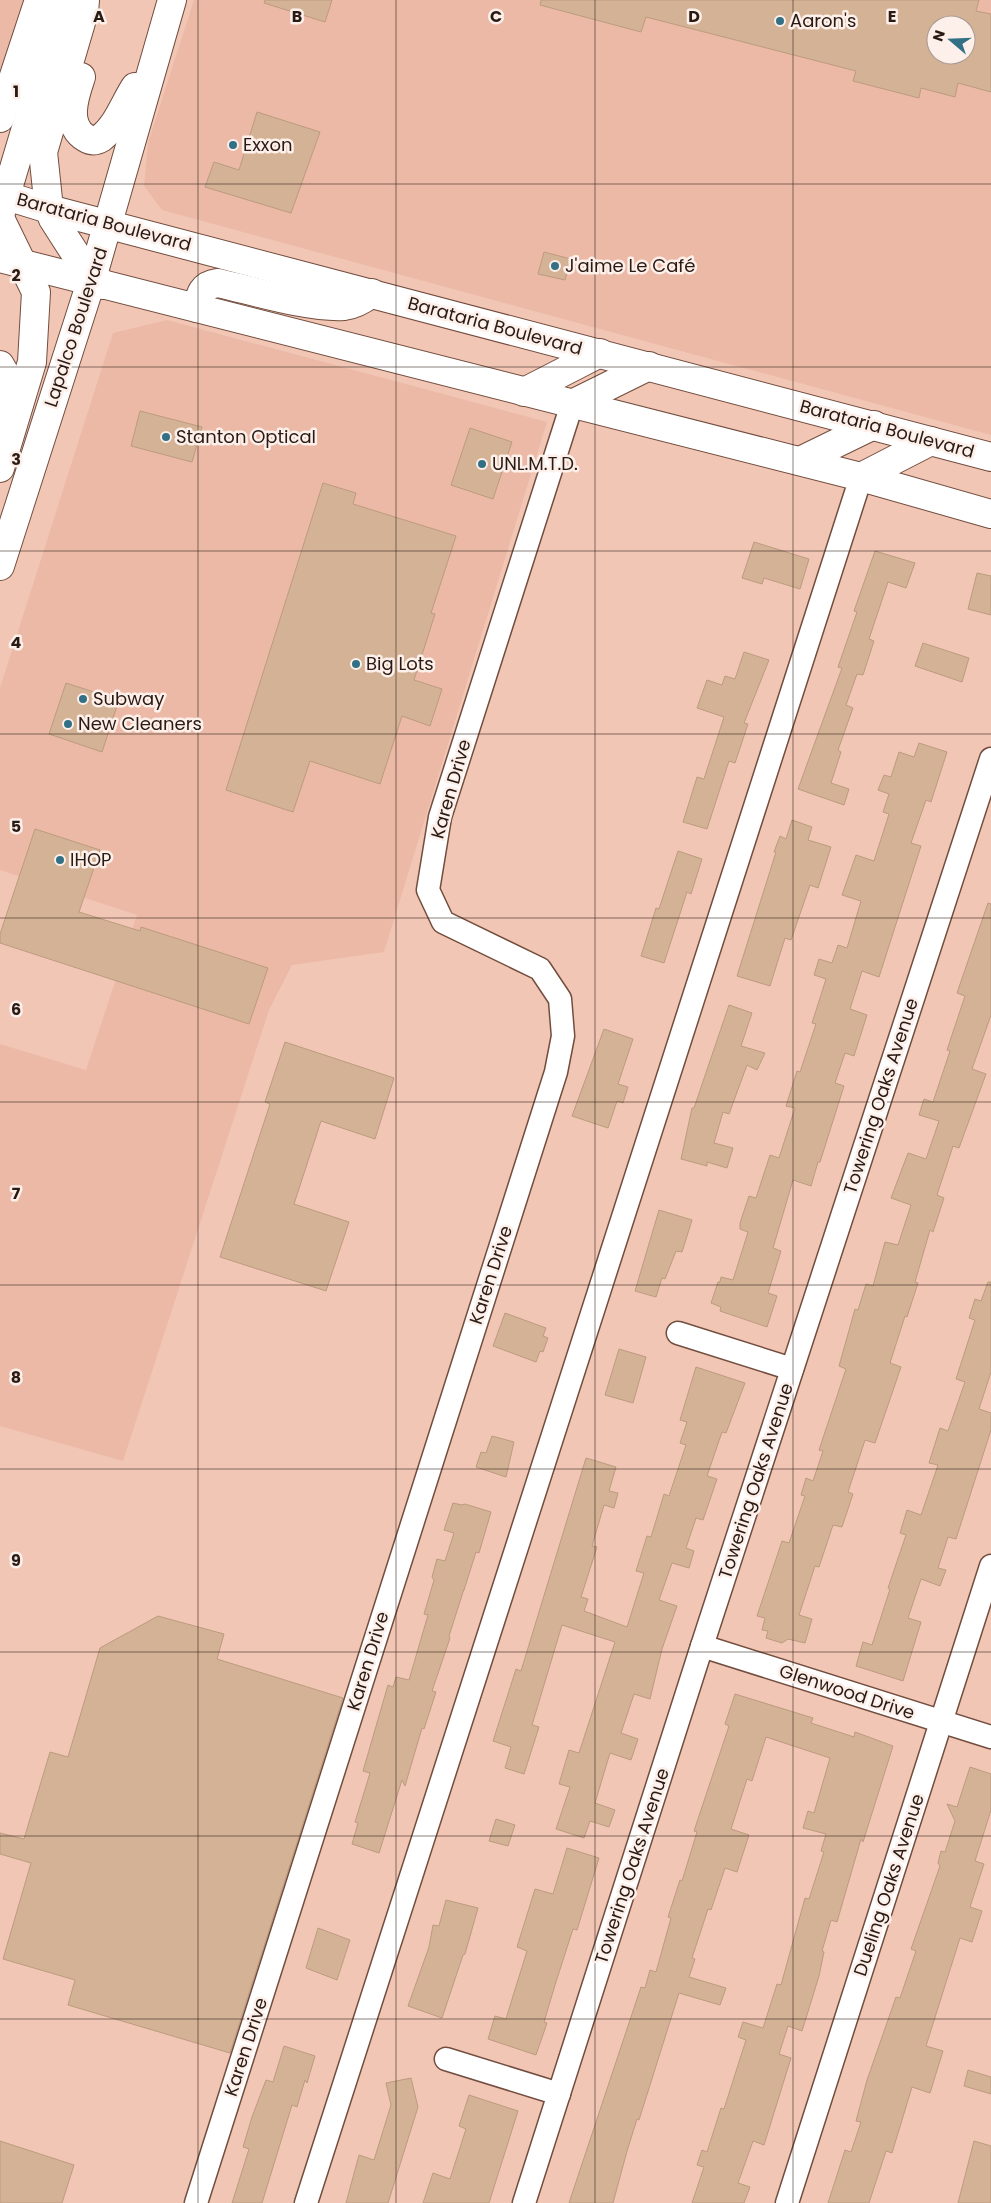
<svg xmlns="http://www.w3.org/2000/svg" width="991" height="2203" viewBox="0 0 991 2203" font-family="Poppins,sans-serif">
	<rect width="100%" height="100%" fill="#f2c6b5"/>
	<g fill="#ebb9a5" fill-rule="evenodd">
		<polygon points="0,0 25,0 4,64 0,69"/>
		<path d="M 194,0 L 991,0 L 991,435 L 162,210 L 144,186 L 148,143 ZM 936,25 L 966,25 L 966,55 L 936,55 Z"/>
		<polygon points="167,320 547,422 384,952 292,965 269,1010 123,1461 0,1426 0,1044 86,1070 137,915 0,870 0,688 113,333"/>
	</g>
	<g fill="#d4b295" stroke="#bc9b7f" fill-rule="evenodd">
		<polygon points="265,0 332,0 325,22 264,3"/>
		<path d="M 541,0 L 979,0 L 976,11 L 991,14 L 991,92 L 958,83 L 955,97 L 921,88 L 919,98 L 853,81 L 856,71 L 646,17 L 641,32 L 540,5 ZM 936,25 L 966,25 L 966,55 L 936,55 Z"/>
		<polygon points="257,112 320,132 291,213 205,187 214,162 239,170"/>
		<polygon points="544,252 571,259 565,280 538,274"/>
		<polygon points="140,411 202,427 192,462 131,446"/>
		<polygon points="470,428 512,442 493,499 451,485"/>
		<polygon points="323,483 356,493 353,504 456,536 431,613 435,614 414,680 442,689 430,726 402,716 380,784 310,761 293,812 226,790"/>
		<polygon points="754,542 809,559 800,589 764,578 762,584 742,578"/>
		<polygon points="875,551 915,563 906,588 888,582 869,639 874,641 863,675 857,674 846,705 853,708 838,750 841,752 831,783 849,789 844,805 798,789 842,668 838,667 857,612 854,611"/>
		<polygon points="977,573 991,576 991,615 968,609"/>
		<polygon points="923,643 969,658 962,682 915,666"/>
		<polygon points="744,652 769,660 744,723 748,724 735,763 729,761 707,829 683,822 697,777 704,779 724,717 697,708 707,680 722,685 725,676 735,679"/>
		<polygon points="66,683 119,700 102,752 49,734"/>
		<polygon points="919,743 947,752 931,802 926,800 911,843 921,846 879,977 862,971 850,1009 867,1015 854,1056 845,1053 835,1083 844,1086 820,1162 818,1162 811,1186 793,1180 773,1248 781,1251 768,1293 777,1296 767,1327 720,1311 721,1307 711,1303 718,1282 720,1282 721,1277 733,1280 748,1232 740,1229 740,1223 749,1196 756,1198 770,1155 779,1158 795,1108 786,1106 797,1071 800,1072 816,1024 812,1023 826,979 814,975 819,959 832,963 838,945 847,948 861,901 842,895 856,855 874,861 889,814 883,812 889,794 878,790 884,775 891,777 899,752 914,757"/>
		<polygon points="792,820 812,827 808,840 831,847 818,888 810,885 791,940 785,938 770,986 737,976 776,852 774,852 780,836 786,839"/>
		<polygon points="35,829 100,850 79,912 140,931 141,927 268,968 249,1024 0,943 0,934"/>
		<polygon points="678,851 702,859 691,894 687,892 664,963 641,956 656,908 659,909"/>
		<polygon points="988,903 991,904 991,1015 972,1069 986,1074 959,1148 953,1146 937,1195 944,1198 933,1232 930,1230 915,1282 918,1283 907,1317 905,1316 890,1363 901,1367 875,1443 865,1440 848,1492 853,1494 842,1527 833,1525 819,1567 815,1566 799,1615 812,1619 805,1643 788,1639 782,1643 766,1638 768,1631 762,1630 765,1618 757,1616 782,1541 789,1543 805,1496 801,1495 806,1478 813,1481 823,1451 819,1450 846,1369 839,1366 855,1309 858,1310 866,1284 873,1286 885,1242 898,1245 911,1205 891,1198 908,1153 926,1159 939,1121 919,1115 924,1099 933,1102 950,1051 947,1050 965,996 957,993"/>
		<polygon points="729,1005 752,1013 741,1046 765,1053 757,1070 747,1065 729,1114 723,1112 714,1143 733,1148 727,1168 707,1162 707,1166 681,1159 692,1108 694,1108"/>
		<polygon points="604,1029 633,1039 618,1084 628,1087 623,1103 617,1101 608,1128 572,1116"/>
		<polygon points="285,1042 394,1078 375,1139 321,1121 294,1204 349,1222 326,1291 220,1257 270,1104 265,1102"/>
		<polygon points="659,1210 692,1220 682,1252 676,1251 665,1279 662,1278 656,1297 635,1291"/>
		<polygon points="988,1282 991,1282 991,1372 979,1409 991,1413 991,1430 956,1539 948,1537 938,1568 946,1570 940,1586 921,1579 908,1618 921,1622 903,1681 856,1666 863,1642 872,1645 890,1589 888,1588 906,1535 900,1533 907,1510 921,1515 938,1465 929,1463 940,1428 948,1431 965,1382 956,1379 975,1320 969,1318 975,1299 981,1301"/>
		<polygon points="505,1313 546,1328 543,1336 548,1338 543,1352 540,1351 536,1362 493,1346"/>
		<polygon points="619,1349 646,1357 633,1403 605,1395"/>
		<polygon points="696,1367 745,1383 726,1433 722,1432 707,1476 717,1479 703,1520 696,1518 686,1548 694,1551 689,1568 672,1563 659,1600 677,1606 662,1649 650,1699 634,1694 621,1733 638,1739 631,1760 610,1753 595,1803 615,1810 609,1827 590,1821 584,1838 556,1829 570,1787 559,1784 569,1750 579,1753 615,1642 562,1625 532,1725 539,1727 524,1774 505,1768 511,1747 493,1741 516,1669 521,1671 586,1458 616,1467 609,1491 618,1493 614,1508 604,1505 592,1546 597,1547 581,1597 588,1599 584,1611 627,1627 644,1573 636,1571 647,1536 651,1537 664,1494 669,1496 686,1445 680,1443 687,1422 680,1420"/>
		<polygon points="492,1436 514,1442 506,1477 476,1467 481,1452 486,1453"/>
		<polygon points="453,1503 462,1505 465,1504 491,1512 479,1553 476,1552 464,1590 464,1589 449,1636 450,1638 432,1691 436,1692 424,1729 422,1728 405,1786 402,1780 379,1853 352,1844 358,1823 355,1822 370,1773 363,1771 388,1685 393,1687 396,1677 409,1680 428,1615 424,1614 434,1580 432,1577 437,1559 445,1561 454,1533 444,1530"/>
		<polygon points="158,1616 224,1634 217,1659 343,1698 230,2053 68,2005 75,1980 3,1959 31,1863 0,1854 0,1833 24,1839 50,1752 68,1757 100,1648"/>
		<polygon points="735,1694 813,1718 811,1723 854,1737 855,1732 893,1746 863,1842 861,1839 837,1922 831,1920 822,1951 824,1952 819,1976 802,2031 788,2026 779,2054 791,2058 764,2145 753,2141 738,2183 750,2187 744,2203 692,2203 704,2167 697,2165 702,2150 707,2152 721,2108 724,2109 746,2040 738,2037 743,2022 763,2028 777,1984 781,1985 805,1898 809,1899 824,1852 821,1851 826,1834 803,1828 808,1811 814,1813 830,1758 766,1737 752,1781 747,1779 731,1829 749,1835 737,1872 725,1868 711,1910 708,1909 692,1958 695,1959 689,1977 726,1988 720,2005 679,1993 639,2120 637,2119 627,2151 613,2203 569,2203 641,1987 645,1988 650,1970 656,1972 671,1918 668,1917 680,1880 682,1881 697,1832 694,1831 729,1726 725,1724"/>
		<polygon points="970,1767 991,1774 991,1810 975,1861 984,1864 970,1907 982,1911 972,1942 960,1938 926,2046 943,2051 930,2093 912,2087 892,2153 886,2151 869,2203 828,2203 845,2150 851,2152 861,2122 856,2121 867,2080 896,1997 900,1998 916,1951 911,1949 940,1866 938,1863 941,1851 945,1852 955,1821 947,1804 957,1807"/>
		<polygon points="496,1819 515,1825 508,1846 489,1841"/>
		<polygon points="567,1848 599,1858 577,1930 573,1929 555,1985 544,2022 547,2023 536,2055 488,2039 495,2016 506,2019 513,1996 527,1951 517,1947 535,1889 553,1894"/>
		<polygon points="446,1900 478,1908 465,1954 463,1955 442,2018 408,2006 429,1947 433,1925 439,1926"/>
		<polygon points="318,1928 350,1940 337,1980 306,1968"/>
		<polygon points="284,2046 315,2056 307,2083 305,2080 297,2107 292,2105 262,2203 232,2203 249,2149 243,2147 252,2117 266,2080 273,2082"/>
		<polygon points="968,2070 991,2077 991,2094 964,2086"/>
		<polygon points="411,2078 418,2107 388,2203 346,2203 359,2155 374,2160 391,2105 386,2083"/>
		<polygon points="469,2095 518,2111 489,2203 423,2203 433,2173 450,2179 466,2129 459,2126"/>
		<polygon points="0,2141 74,2165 62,2203 0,2203"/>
		<polygon points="974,2141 991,2146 991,2203 958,2203"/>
	</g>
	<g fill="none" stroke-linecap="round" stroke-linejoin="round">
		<g stroke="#724d3e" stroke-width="25">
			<g id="street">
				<polyline points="678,1333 792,1369"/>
				<polyline points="702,1646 991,1737"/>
				<polyline points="446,2059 559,2094"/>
				<polyline points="196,2203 556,1072 563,1036 560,999 540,969 443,922 428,890 440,817 572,404"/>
				<polyline points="306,2203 861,477"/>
				<polyline points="524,2203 702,1646 991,759"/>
				<polyline points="787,2203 991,1566"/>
			</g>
		</g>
		<g stroke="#724d3e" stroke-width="30">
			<g id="primary">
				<polyline points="85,0 84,12 43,152 49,209 53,219 80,261 103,285"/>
				<path d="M 81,77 C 75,95 64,125 86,138 C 91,141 96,141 101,138 C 117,126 124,104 135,87"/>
				<polyline points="0,118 39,0"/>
				<polyline points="0,194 49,209 991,457"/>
				<polyline points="1,212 64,0"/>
				<polyline points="0,218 36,292 32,362 0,468"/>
				<polyline points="0,258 861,477 991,514"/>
				<path d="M 197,308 C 200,294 202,285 218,283 C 254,291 309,308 344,306 C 354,305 364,299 372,293"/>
				<polyline points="0,365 7,377 10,416"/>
				<polyline points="524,392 600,353"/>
				<polyline points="572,404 649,366"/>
				<polyline points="800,461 874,425"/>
				<polyline points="861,477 931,441"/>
				<polyline points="0,566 91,282 172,0"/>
			</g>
		</g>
		<use href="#street" stroke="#fff" stroke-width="22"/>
		<use href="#primary" stroke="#fff" stroke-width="28"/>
	</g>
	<path fill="none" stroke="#291a14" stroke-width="1" stroke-opacity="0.55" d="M 198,0 L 198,2203M 396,0 L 396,2203M 595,0 L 595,2203M 793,0 L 793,2203M 0,184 L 991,184M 0,367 L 991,367M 0,551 L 991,551M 0,734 L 991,734M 0,918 L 991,918M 0,1102 L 991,1102M 0,1285 L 991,1285M 0,1469 L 991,1469M 0,1652 L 991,1652M 0,1836 L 991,1836M 0,2019 L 991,2019"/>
	<g fill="#317085" stroke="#fdefe9" stroke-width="2">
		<circle cx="780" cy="21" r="5"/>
		<circle cx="233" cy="145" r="5"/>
		<circle cx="555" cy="266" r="5"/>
		<circle cx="166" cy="437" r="5"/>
		<circle cx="482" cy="464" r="5"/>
		<circle cx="356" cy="664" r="5"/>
		<circle cx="83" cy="699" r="5"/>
		<circle cx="68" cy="724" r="5"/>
		<circle cx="60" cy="860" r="5"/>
	</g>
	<g text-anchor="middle" stroke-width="5" stroke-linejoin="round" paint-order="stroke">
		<g font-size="18" fill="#291a14" stroke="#fdefe9" text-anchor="start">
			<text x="790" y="27">Aaron's</text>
			<text x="243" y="151">Exxon</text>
			<text x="565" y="272">J'aime Le Café</text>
			<text x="176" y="443">Stanton Optical</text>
			<text x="492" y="470">UNL.M.T.D.</text>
			<text x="366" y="670">Big Lots</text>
			<text x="93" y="705">Subway</text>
			<text x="78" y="730">New Cleaners</text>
			<text x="70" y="866">IHOP</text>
		</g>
		<g font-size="18" fill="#291a14" stroke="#fdefe9">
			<text transform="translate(104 222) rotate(15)" y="6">Barataria Boulevard</text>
			<text transform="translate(495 326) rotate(15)" y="6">Barataria Boulevard</text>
			<text transform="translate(76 327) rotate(-72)" y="6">Lapalco Boulevard</text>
			<text transform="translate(887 429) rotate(15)" y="6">Barataria Boulevard</text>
			<text transform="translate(451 789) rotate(-74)" y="6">Karen Drive</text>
			<text transform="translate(881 1096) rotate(-72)" y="6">Towering Oaks Avenue</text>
			<text transform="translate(491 1275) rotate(-72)" y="6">Karen Drive</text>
			<text transform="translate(756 1481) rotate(-72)" y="6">Towering Oaks Avenue</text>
			<text transform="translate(368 1661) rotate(-73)" y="6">Karen Drive</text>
			<text transform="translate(847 1692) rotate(18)" y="6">Glenwood Drive</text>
			<text transform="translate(632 1866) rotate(-72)" y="6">Towering Oaks Avenue</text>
			<text transform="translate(889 1885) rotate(-72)" y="6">Dueling Oaks Avenue</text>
			<text transform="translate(246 2047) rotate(-72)" y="6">Karen Drive</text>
		</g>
	</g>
	<g font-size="16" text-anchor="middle" font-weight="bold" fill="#291a14" stroke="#fdefe9" stroke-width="5" stroke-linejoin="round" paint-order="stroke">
		<text x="99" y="22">A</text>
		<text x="297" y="22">B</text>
		<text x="496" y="22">C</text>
		<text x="694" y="22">D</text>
		<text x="892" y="22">E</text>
		<text x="16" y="97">1</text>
		<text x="16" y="281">2</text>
		<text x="16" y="465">3</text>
		<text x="16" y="648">4</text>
		<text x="16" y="832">5</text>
		<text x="16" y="1015">6</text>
		<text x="16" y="1199">7</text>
		<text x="16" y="1383">8</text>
		<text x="16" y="1566">9</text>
	</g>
	<g transform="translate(951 40) rotate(289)"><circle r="24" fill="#fdefe9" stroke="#a89a94"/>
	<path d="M0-4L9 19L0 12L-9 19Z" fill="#317085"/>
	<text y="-8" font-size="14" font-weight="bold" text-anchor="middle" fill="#291a14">N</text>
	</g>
</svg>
